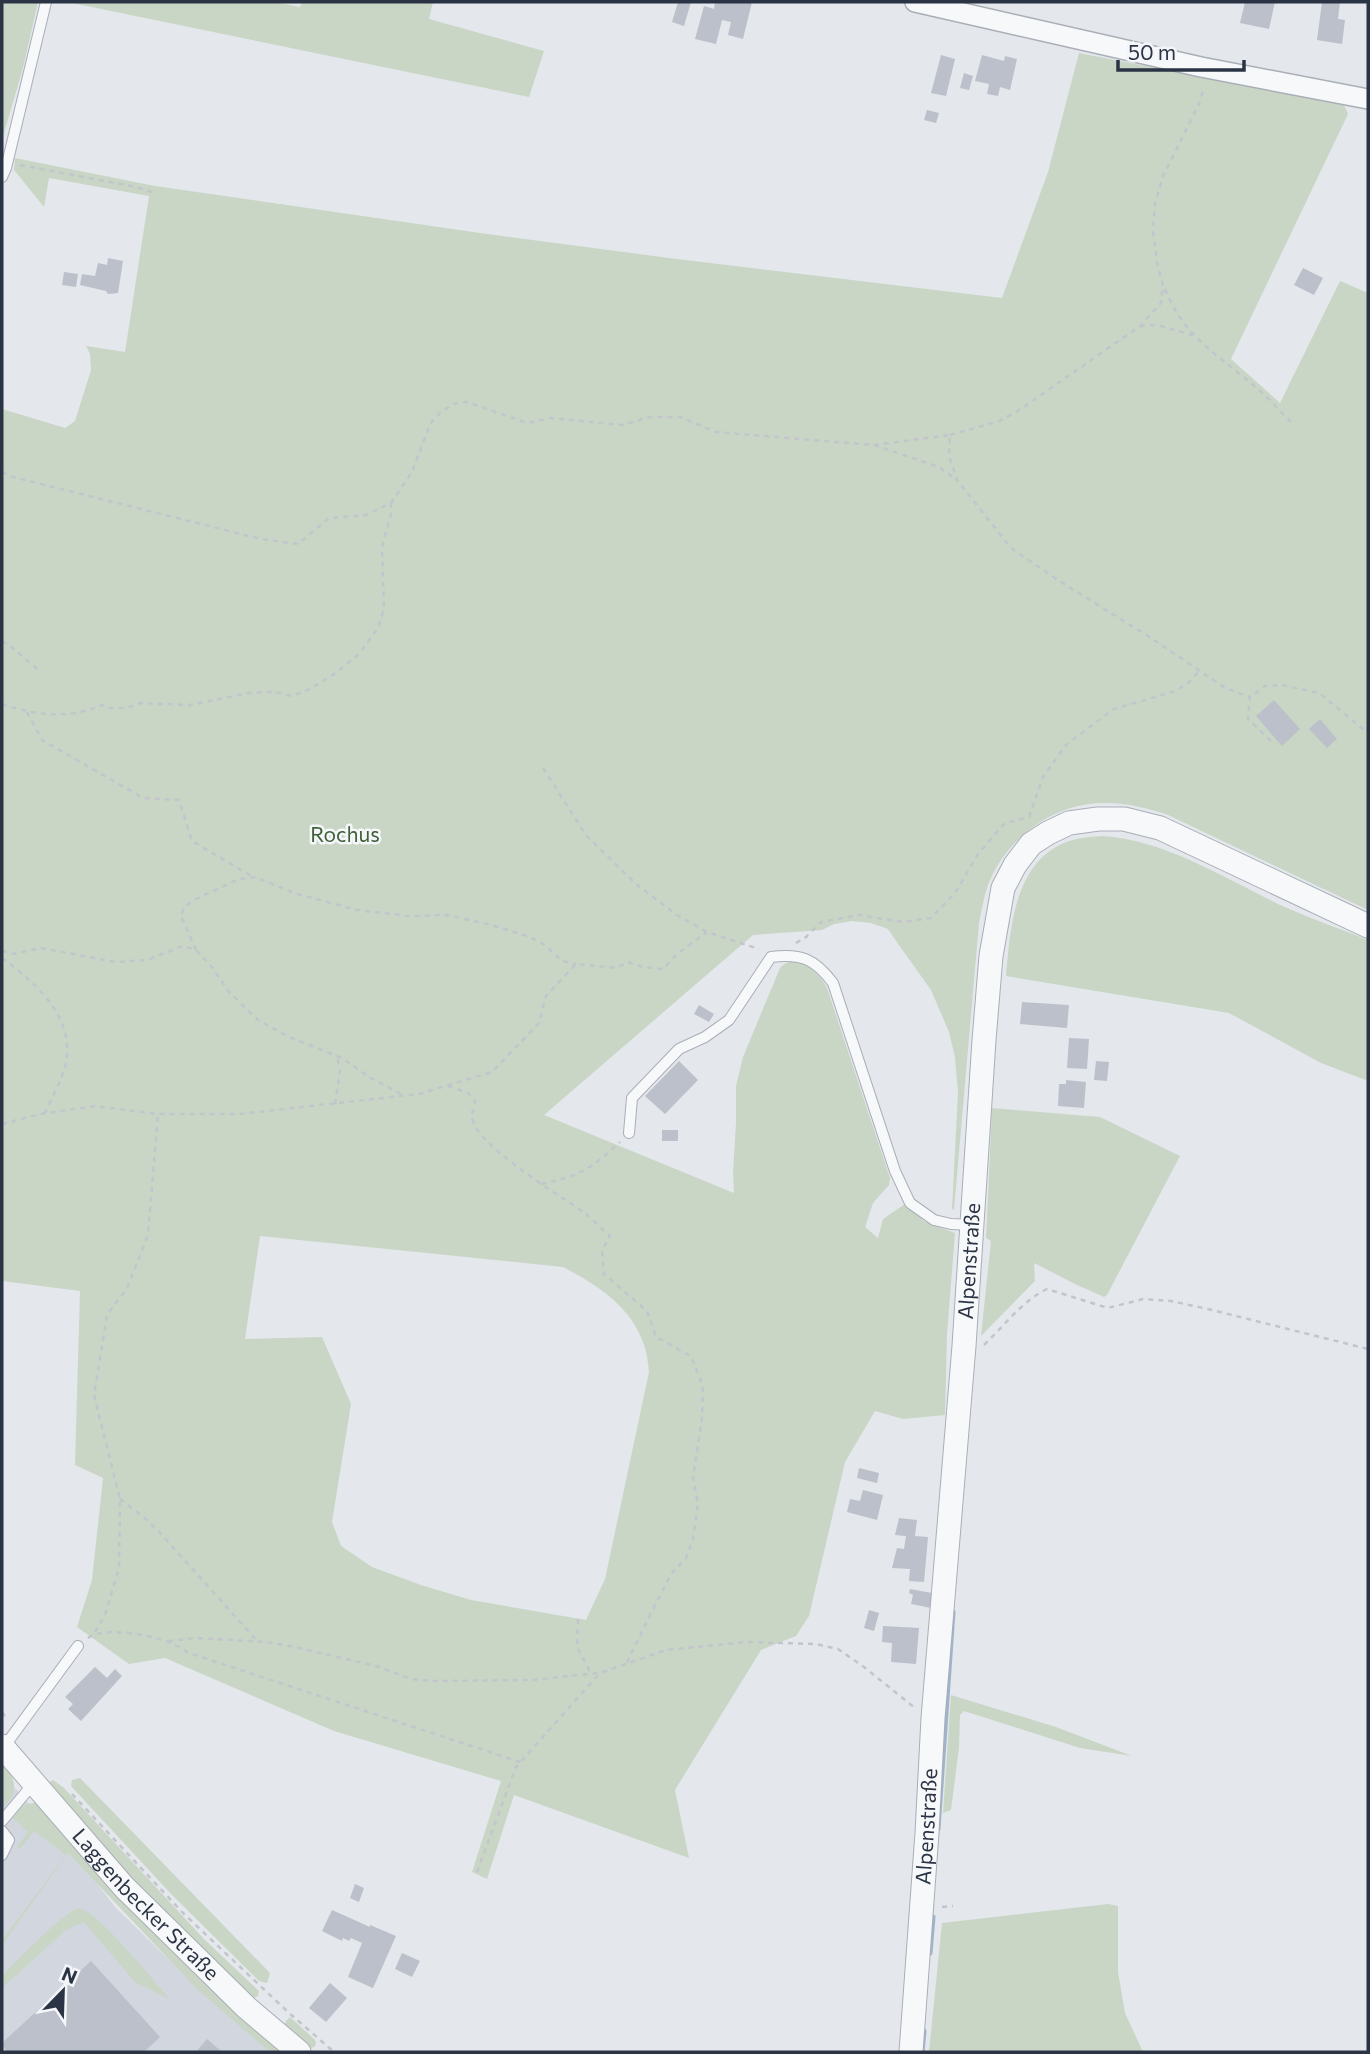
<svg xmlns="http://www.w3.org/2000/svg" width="1370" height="2054" viewBox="0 0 1370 2054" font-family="Commissioner,sans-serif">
	<rect width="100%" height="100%" fill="#e4e7ec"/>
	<polygon fill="#d2d6de" points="2,1774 73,1852 115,1907 203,1993 274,2052 2,2052"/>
	<g fill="#c9d6c5" fill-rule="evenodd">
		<polygon points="2,2 38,2 23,68 2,140"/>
		<polygon points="67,2 275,2 300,7 302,2 433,2 429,19 544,51 529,97"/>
		<path d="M 1079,53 L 1344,105 L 1348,114 L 1231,359 L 1280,403 L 1340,281 L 1368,293 L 1368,910 L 1168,815 C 1118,798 1073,796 1029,830 C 1009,846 994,866 986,891 C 983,902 981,913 979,923 L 954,1210 L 952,1209 L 958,1093 L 955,1057 L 949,1032 L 931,990 L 901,948 L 888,929 L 871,923 L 852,921 L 834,924 L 822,930 L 753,935 L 544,1115 L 734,1193 L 733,1173 L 736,1123 L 736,1086 L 743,1057 L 780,968 C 795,951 820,973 827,988 L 890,1178 L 889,1185 L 873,1203 L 865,1227 L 878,1238 L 883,1219 L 905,1204 L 925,1222 L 955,1233 L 947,1334 L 945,1415 L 903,1419 L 875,1411 L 845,1462 L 809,1616 L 796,1636 L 761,1650 L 675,1790 L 689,1858 L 514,1795 L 487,1879 L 472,1872 L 501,1781 L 334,1731 L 165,1658 L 129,1664 L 77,1627 L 92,1580 L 103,1478 L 75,1465 L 80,1291 L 2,1281 L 2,409 L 65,428 L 75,421 L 91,370 L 90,354 L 86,346 L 125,352 L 149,196 L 49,178 L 44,207 L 14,170 L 15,158 L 155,186 L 480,233 L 669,258 L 1002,298 L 1048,172 ZM 260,1236 L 563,1267 C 596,1284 632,1307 644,1345 C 647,1353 648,1363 649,1372 L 605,1579 L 586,1620 L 471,1600 L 421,1585 L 372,1567 L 341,1546 L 332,1522 L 351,1404 L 322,1337 L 245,1339 Z"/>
		<path d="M 1102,836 C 1168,840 1228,881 1287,908 C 1314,920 1341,929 1368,940 L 1368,1081 L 1321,1063 L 1229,1013 L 1006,976 C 1010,930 1014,864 1064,843 C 1076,838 1089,837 1102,836 Z"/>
		<polygon points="992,1108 1100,1117 1180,1156 1107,1295 1104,1297 1075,1284 1034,1263 1035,1281 981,1336 991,1241 986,1238"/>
		<polygon points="951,1695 1056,1727 1132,1756 1080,1748 964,1711 960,1715 959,1747 951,1810 943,1813"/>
		<path d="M 2,1761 C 15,1776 21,1794 2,1807 Z"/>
		<polygon points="80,1778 270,1973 267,1983 259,1981 172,1895 71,1786 72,1780"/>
		<polygon points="53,1780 64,1788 204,1939 259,1991 258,1996 250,2000 185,1939 48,1783"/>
		<path d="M 34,1803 L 41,1804 L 286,2052 L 270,2052 L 198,1990 L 68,1853 L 2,1945 L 2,1940 L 66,1855 L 34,1831 L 20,1849 L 17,1847 L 28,1832 L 13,1818 C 19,1808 22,1804 34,1803 Z"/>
		<polygon points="1108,1904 1118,1906 1118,1972 1125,2013 1143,2052 929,2052 942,1923"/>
		<path d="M 79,1908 C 99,1912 154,1982 171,2000 L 135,1982 L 84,1922 L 66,1930 L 2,1988 L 2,1976 C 18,1960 60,1915 79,1908 Z"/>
		<polygon points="290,2017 315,2040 316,2043 315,2046 308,2050 283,2028 286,2021"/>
	</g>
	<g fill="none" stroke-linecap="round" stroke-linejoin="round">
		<g stroke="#9fb4cc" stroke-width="5">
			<polyline points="938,1829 953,1612"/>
			<polyline points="930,1953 933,1917"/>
			<polyline points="922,2052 924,2031"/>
		</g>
	</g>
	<g fill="#bbc0ca">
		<polygon points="678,2 691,2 684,26 672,22"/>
		<polygon points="715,2 752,2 743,39 728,35 731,22 722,20 716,44 695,39 704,6 714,9"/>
		<polygon points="1245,2 1275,2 1269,29 1240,23"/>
		<polygon points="1322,2 1340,2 1338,19 1345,20 1342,44 1317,40"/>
		<polygon points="941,55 955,59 946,96 931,93"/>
		<polygon points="982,55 1004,61 1005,56 1017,59 1010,90 1000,87 998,96 987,94 989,84 975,81"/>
		<polygon points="964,73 973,76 969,90 960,88"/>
		<polygon points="927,110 939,113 936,123 924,120"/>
		<polygon points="108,258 123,261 118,293 108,294 106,291 80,285 82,274 95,276 98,263 107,265"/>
		<polygon points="1303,268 1323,278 1314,295 1294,285"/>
		<polygon points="64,272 78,274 76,287 62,285"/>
		<polygon points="1274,700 1300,729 1282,746 1256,716"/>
		<polygon points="1320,719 1337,739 1327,748 1309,729"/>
		<polygon points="1022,1002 1069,1005 1067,1028 1020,1024"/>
		<polygon points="699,1005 714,1014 709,1022 694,1014"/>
		<polygon points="1069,1038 1089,1039 1087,1069 1067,1068"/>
		<polygon points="679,1061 698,1080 665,1114 645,1096"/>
		<polygon points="1096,1061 1109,1062 1107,1081 1094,1080"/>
		<polygon points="1066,1080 1086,1082 1084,1108 1058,1106 1059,1084 1066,1084"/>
		<rect x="662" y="1130" width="16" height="11"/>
		<polygon points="859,1468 879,1473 877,1483 857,1478"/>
		<polygon points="863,1490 883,1495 877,1520 847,1512 850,1499 860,1501"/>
		<polygon points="899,1518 917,1520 915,1536 928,1537 924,1582 909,1581 910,1569 892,1568 897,1548 904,1549 906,1536 895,1535"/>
		<polygon points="910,1589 932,1593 931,1608 911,1604 913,1595 909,1593"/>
		<polygon points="869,1610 879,1613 874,1631 864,1628"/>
		<polygon points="883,1626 919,1628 916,1664 891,1662 892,1643 882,1642"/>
		<polygon points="95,1667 107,1678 115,1669 122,1676 81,1721 68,1709 73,1704 65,1697"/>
		<polygon points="355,1884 364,1888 359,1902 350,1898"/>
		<polygon points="332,1910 370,1927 370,1925 396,1936 373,1988 348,1977 362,1943 351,1938 349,1941 343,1938 342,1941 322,1931"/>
		<polygon points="402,1953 420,1961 412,1977 395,1969"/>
		<polygon points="91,1961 160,2037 144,2052 8,2052 2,2046 2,2043"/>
		<polygon points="330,1983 347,1998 326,2022 309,2008"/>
		<polygon points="207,2039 222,2052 196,2052"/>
	</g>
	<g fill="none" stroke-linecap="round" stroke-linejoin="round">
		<g stroke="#a9aeb7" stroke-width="12">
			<g id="service">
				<polyline points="2,177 6,168 46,2"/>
				<path d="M 629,1133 L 632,1098 L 679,1049 L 705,1037 L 729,1020 L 771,957 C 801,953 815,959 833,983 L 895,1171 L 910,1203 L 934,1220 L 951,1224 L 971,1225"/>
				<polyline points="4,1747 78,1646"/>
				<polyline points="2,1821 33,1784"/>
				<polyline points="2,1831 9,1840 2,1855"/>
			</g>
		</g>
		<g stroke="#a9aeb7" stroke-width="22">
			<polyline id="minor" points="915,2 1201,67 1368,99"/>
		</g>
		<g stroke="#a9aeb7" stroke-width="25">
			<g id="tertiary">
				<path id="s1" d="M 2,1746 L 124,1887 L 247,2008 L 299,2052"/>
				<path id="s2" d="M 911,2052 L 927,1833 L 933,1718 L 964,1346 L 984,1040 L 991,956 L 1003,888 L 1015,865 L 1031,844 L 1048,833 L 1069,823 L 1098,819 L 1124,819 L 1160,828 L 1368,926"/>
			</g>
		</g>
		<g stroke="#c2c5cb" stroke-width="2.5" stroke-dasharray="5 5" stroke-linecap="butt">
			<polyline points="20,165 131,186 147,190 153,193"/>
			<path d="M 1165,289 C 1183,334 1211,350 1247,380 C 1264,393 1279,410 1294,425"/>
			<polyline points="1140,326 1157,325 1192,335"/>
			<polyline points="950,435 999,421 1018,411 1140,326 1161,303 1163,286 1157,262 1153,231 1155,204 1163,176 1199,104 1204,87"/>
			<polyline points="874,445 939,467 957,480"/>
			<polyline points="2,472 9,476 261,539 298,544 329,518 366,515 391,503 412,472 430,424 440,413 453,404 467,402 527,423 552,418 622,425 650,417 680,417 716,432 873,445 950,435 949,456 957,480 1011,548 1061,582 1148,636 1225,688 1250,697"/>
			<polyline points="2,641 9,645 41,672"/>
			<path d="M 2,704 C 36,715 68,720 102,705 L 107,708 L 126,708 L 141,703 L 190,705 L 249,693 L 274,692 L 292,696 L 310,689 L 334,674 L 359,654 L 378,628 L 384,609 L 382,547 L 391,514 L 391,503"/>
			<polyline points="27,712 42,740 143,798 179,800 192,841 253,877"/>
			<polyline points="1271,741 1248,719 1250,697 1265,686 1281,685 1319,693 1363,729 1368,729"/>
			<polyline points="543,768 586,835 636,884 677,915 707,932 759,949"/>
			<polyline points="1029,817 1043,777 1066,745 1114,709 1176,691 1189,682 1200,670"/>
			<polyline points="796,943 806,937 821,922 859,915 903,922 931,918 955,893 978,854 1005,823 1029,817"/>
			<polyline points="196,950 181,916 184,907 196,899 239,879 255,877 294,893 357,910 409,916 446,915 492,925 530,937 545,945 562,961 576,964"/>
			<polyline points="2,951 13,954 41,948 115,962 147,960 183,946 196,950 212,967 229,992 258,1020 289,1037 342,1058 369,1077 405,1096"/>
			<path d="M 2,958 C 35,982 75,1017 66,1063 C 62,1080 52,1097 45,1113"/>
			<path d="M 448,1086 L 468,1093 L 475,1101 C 474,1106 472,1113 472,1117 C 474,1145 563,1197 586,1214 C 594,1221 602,1229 610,1236 L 602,1251 L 604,1274 L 647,1311 L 656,1337 L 691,1356 L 703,1386 L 702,1418 L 693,1478 L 698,1504 L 693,1539 L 686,1558 L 672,1573 L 653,1609 L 627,1662"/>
			<polyline points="335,1104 340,1071 337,1056"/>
			<polyline points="2,1124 40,1114 95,1106 158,1114 239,1114 419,1094 492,1072 539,1023 546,996 576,964 616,968 628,962 643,967 663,969 677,954 707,932"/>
			<path d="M 541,1184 C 580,1176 591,1169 620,1142"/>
			<path d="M 984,1345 C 1005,1325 1021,1302 1047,1289 L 1108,1308 L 1143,1299 L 1171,1301 L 1212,1310 L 1368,1349"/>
			<polyline points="120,1499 146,1519 161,1534 258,1642"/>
			<polyline points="578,1619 577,1647 590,1672"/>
			<polyline points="95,1632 105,1615 119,1568 120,1499 94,1395 107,1315 127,1288 148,1235 158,1114"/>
			<path d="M 88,1638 C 103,1626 151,1635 169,1642 C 176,1645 182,1649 189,1653 L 520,1762"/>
			<polyline points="168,1641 196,1638 266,1642 295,1647 376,1666 411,1679 435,1681 532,1680 600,1673 666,1650 746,1642 816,1644 838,1649 864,1667 915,1708"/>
			<polyline points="2,1712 7,1720"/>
			<polyline points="72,1794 183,1913 288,2012 334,2052"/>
			<polyline points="477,1872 516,1767 600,1673"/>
			<polyline points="942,1907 953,1906"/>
		</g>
		<use href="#service" stroke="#f7f8fa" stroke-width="10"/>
		<use href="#minor" stroke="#f7f8fa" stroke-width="19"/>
		<use href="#tertiary" stroke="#f7f8fa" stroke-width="23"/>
	</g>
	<g text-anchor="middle" stroke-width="5" stroke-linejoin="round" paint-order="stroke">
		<g font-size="21" fill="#3f6138" stroke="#f4f6f9">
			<text x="345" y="842">Rochus</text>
		</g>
		<g font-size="21" fill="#2b3445" stroke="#f4f6f9">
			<text dy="7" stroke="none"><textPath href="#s2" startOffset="793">Alpenstraße</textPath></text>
			<text dy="7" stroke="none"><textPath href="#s2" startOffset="226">Alpenstraße</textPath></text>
			<text dy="7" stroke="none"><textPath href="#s1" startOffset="214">Laggenbecker Straße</textPath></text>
		</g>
	</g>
	<rect width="1370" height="2054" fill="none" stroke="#2b3445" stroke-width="7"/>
	<g transform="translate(63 1991) rotate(23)" stroke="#f4f6f9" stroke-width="5" paint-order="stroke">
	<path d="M0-5L12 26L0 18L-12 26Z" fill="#2b3445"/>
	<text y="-10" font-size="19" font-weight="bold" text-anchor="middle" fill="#2b3445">N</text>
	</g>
	<path d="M1118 60v10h126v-10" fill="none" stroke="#2b3445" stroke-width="3.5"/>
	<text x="1128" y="60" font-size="21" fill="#2b3445" stroke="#f4f6f9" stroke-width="5" paint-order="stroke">50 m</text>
</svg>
